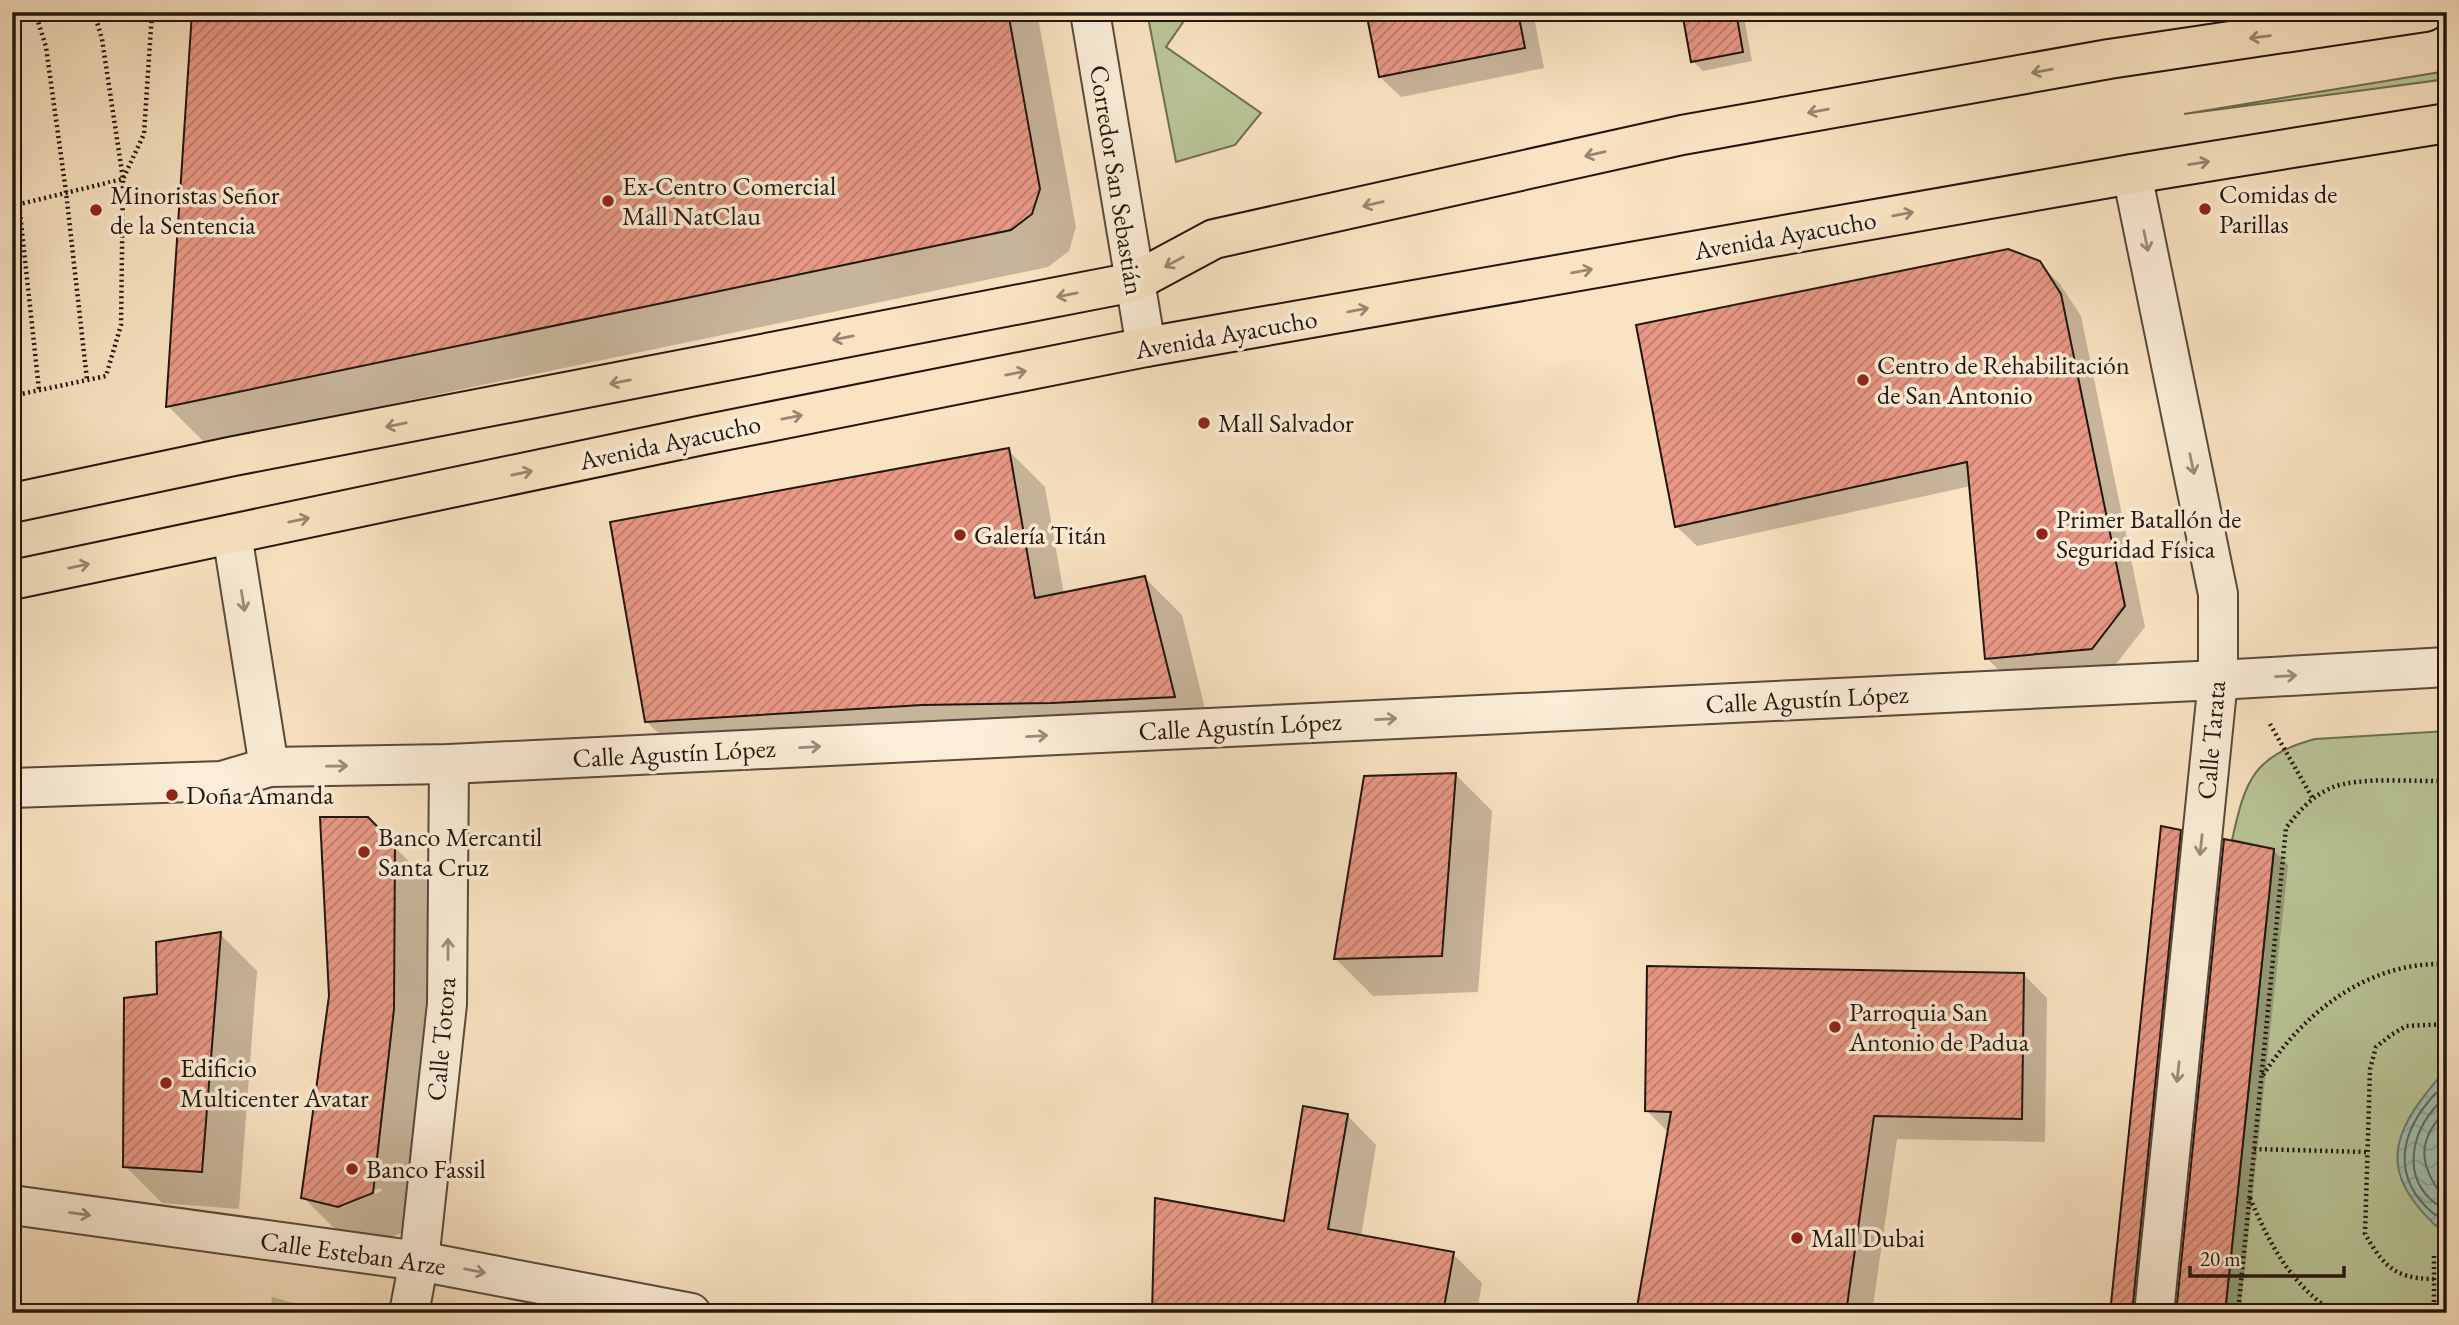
<svg xmlns="http://www.w3.org/2000/svg" width="2459" height="1325" viewBox="0 0 2459 1325" font-family="'EB Garamond',serif">
	<defs>
		<pattern id="water-waves" width="16" height="10" patternUnits="userSpaceOnUse" patternTransform="scale(1.75)"><rect width="16" height="10" fill="#9fbfae"/><path d="M0 5q4-4 8 0t8 0" fill="none" stroke="#89a395"/></pattern>
		<pattern id="building-hatch" width="6" height="6" patternUnits="userSpaceOnUse" patternTransform="scale(1.75)"><rect width="6" height="6" fill="#e89885"/><path d="M-1 1l2-2M0 6l6-6M5 7l2-2" fill="none" stroke="#bc7b6b"/></pattern>
	</defs>
	<rect width="100%" height="100%" fill="#f9e3c2"/>
	<filter id="stains"><feTurbulence type="fractalNoise" baseFrequency=".00286" numOctaves="4"/><feColorMatrix values="0 0 0 0 .2 0 0 0 0 .09 0 0 0 0 .02 0 0 0 .5 -.17"/></filter>
	<radialGradient id="worn" r=".72"><stop offset=".6" stop-color="#630" stop-opacity="0"/><stop offset="1" stop-color="#630" stop-opacity=".3"/></radialGradient>
	<g fill="#b9c597" stroke="#6e6e54" stroke-width="2">
		<polygon points="1147,12 1184,12 1188,15 1166,47 1261,113 1235,145 1176,162"/>
		<polygon points="2447,71 2447,79 2184,114"/>
		<path d="M 2447,731 L 2447,1313 L 2225,1313 L 2274,849 L 2232,840 C 2245,782 2252,756 2315,739 Z"/>
	</g>
	<path fill="url(#water-waves)" stroke="#6d7b6f" stroke-width="2" d="M 2437,1080 L 2447,1092 L 2447,1215 L 2436,1226 C 2379,1172 2390,1135 2437,1080 Z"/>
	<g fill="#0003" fill-rule="evenodd">
		<polygon points="194,12 1037,12 1076,227 1069,251 1048,267 205,443 168,406"/>
		<polygon points="1367,12 1533,12 1544,68 1401,97 1380,77"/>
		<polygon points="1684,12 1743,12 1752,61 1703,71 1693,61"/>
		<polygon points="2039,263 2060,284 2081,316 2145,627 2112,669 2007,679 1987,658 1971,486 1697,546 1676,526"/>
		<polygon points="1008,450 1045,487 1064,594 1145,578 1182,615 1211,733 684,759 647,722"/>
		<polygon points="1455,774 1492,811 1478,992 1373,996 1336,959"/>
		<path d="M 367,819 L 431,884 L 431,1047 L 409,1230 L 376,1243 L 340,1234 L 303,1197 ZM 380,1188 L 382,1191 L 342,1207 L 342,1203 Z"/>
		<polygon points="2180,832 2194,846 2147,1313 2112,1313"/>
		<polygon points="2273,850 2288,865 2240,1313 2178,1313"/>
		<polygon points="220,934 257,971 239,1209 162,1203 125,1166 159,995"/>
		<polygon points="2024,975 2047,998 2045,1142 1897,1139 1872,1313 1638,1313 1669,1133 1647,1111"/>
		<polygon points="1347,1115 1376,1145 1361,1237 1453,1254 1482,1283 1477,1313 1154,1313 1285,1223"/>
		<polygon points="272,1297 328,1313 270,1313"/>
	</g>
	<g fill="none" stroke-linecap="round" stroke-linejoin="round">
		<g stroke="#606a5f" stroke-width="2">
			<path d="M 2447,1096 L 2436,1093 C 2399,1132 2390,1178 2435,1215 L 2447,1211"/>
			<path d="M 2447,1104 L 2438,1104 C 2411,1133 2401,1177 2436,1204 L 2447,1202"/>
			<path d="M 2447,1115 L 2442,1115 C 2418,1141 2420,1164 2439,1191 L 2447,1192"/>
		</g>
	</g>
	<g fill="url(#building-hatch)" stroke="#221610" stroke-width="2">
		<polygon points="192,12 1008,12 1040,189 1032,214 1011,230 166,407"/>
		<polygon points="1366,12 1518,12 1525,48 1379,77"/>
		<polygon points="1682,12 1736,12 1743,52 1691,62"/>
		<polygon points="2008,249 2040,261 2061,294 2125,606 2092,649 1985,659 1967,462 1675,527 1636,325"/>
		<polygon points="1009,448 1035,598 1145,576 1175,697 1052,703 922,705 645,722 610,522"/>
		<polygon points="1456,773 1442,956 1334,959 1364,776"/>
		<polygon points="320,817 368,817 395,845 394,1009 373,1193 338,1207 301,1198 329,996"/>
		<polygon points="2161,826 2181,830 2132,1313 2110,1313"/>
		<polygon points="2224,839 2274,849 2225,1313 2176,1313"/>
		<polygon points="221,932 202,1172 123,1167 124,998 157,994 156,942"/>
		<polygon points="1647,966 2024,973 2022,1119 1874,1116 1846,1313 1636,1313 1671,1112 1645,1111"/>
		<polygon points="1303,1106 1348,1114 1328,1229 1454,1252 1443,1313 1152,1313 1155,1198 1284,1221"/>
	</g>
	<g fill="none" stroke-linecap="round" stroke-linejoin="round">
		<g stroke="#58493c" stroke-width="42">
			<g id="minor">
				<polyline points="1090,12 1146,347"/>
				<polyline points="2132,174 2218,594 2218,680 2154,1313"/>
				<polyline points="232,534 269,767"/>
				<polyline points="12,788 222,781 269,767 449,764 2218,680 2447,667"/>
				<polyline points="12,1205 419,1261 691,1313"/>
				<polyline points="409,1313 419,1261 447,1004 449,764"/>
			</g>
		</g>
		<g stroke="#221610" stroke-width="42">
			<g id="major">
				<polyline points="12,503 234,456 1134,282 1214,239 1682,135 2109,59 2425,12"/>
				<polyline points="12,580 703,435 1146,347 2132,174 2447,123"/>
			</g>
		</g>
		<g stroke="#221610" stroke-width="4.5" stroke-dasharray="2 3.5" stroke-linecap="butt">
			<polyline points="35,12 46,47 66,192 87,380"/>
			<polyline points="12,163 19,204 39,390"/>
			<polyline points="12,206 123,179 144,134 152,12"/>
			<polyline points="12,396 106,376 121,325 123,179 102,39 94,12"/>
			<polyline points="12,443 14,456"/>
			<polyline points="2270,724 2313,799"/>
			<path d="M 2447,1024 L 2406,1026 L 2391,1035 L 2376,1047 L 2370,1069 L 2365,1234 C 2388,1274 2401,1280 2447,1279"/>
			<polyline points="2440,1049 2444,781"/>
			<path d="M 2263,1075 C 2303,1014 2365,963 2442,964"/>
			<polyline points="2254,1149 2367,1152"/>
			<path d="M 2250,1198 C 2270,1245 2291,1285 2335,1313"/>
			<path d="M 2238,1313 L 2286,828 C 2298,812 2312,796 2331,788 C 2358,776 2416,782 2447,781"/>
			<polyline points="2434,1313 2434,1254"/>
		</g>
		<use href="#minor" stroke="#fbedd7" stroke-width="38"/>
		<use href="#major" stroke="#f9e3c2" stroke-width="38"/>
	</g>
	<defs><path id="oneway-shaft" d="M-6 0H5M1.5-3L5.5 0L1.5 3" fill="none" stroke-width="1.6" stroke-linecap="round" stroke-linejoin="round" transform="scale(1.75)"/></defs>
	<g stroke="#988772">
		<use href="#oneway-shaft" transform="translate(2260 37) rotate(172)"/>
		<use href="#oneway-shaft" transform="translate(2042 71) rotate(170)"/>
		<use href="#oneway-shaft" transform="translate(1818 111) rotate(170)"/>
		<use href="#oneway-shaft" transform="translate(1595 154) rotate(167)"/>
		<use href="#oneway-shaft" transform="translate(2199 163) rotate(-9)"/>
		<use href="#oneway-shaft" transform="translate(1373 204) rotate(167)"/>
		<use href="#oneway-shaft" transform="translate(1903 214) rotate(-10)"/>
		<use href="#oneway-shaft" transform="translate(1174 262) rotate(152)"/>
		<use href="#oneway-shaft" transform="translate(1582 271) rotate(-10)"/>
		<use href="#oneway-shaft" transform="translate(1067 295) rotate(169)"/>
		<use href="#oneway-shaft" transform="translate(1358 310) rotate(-10)"/>
		<use href="#oneway-shaft" transform="translate(843 338) rotate(169)"/>
		<use href="#oneway-shaft" transform="translate(1016 373) rotate(-11)"/>
		<use href="#oneway-shaft" transform="translate(620 382) rotate(169)"/>
		<use href="#oneway-shaft" transform="translate(792 417) rotate(-11)"/>
		<use href="#oneway-shaft" transform="translate(396 425) rotate(169)"/>
		<use href="#oneway-shaft" transform="translate(522 473) rotate(-12)"/>
		<use href="#oneway-shaft" transform="translate(299 520) rotate(-12)"/>
		<use href="#oneway-shaft" transform="translate(79 566) rotate(-12)"/>
	</g>
	<g stroke="#998c7d">
		<use href="#oneway-shaft" transform="translate(2146 241) rotate(78)"/>
		<use href="#oneway-shaft" transform="translate(2192 464) rotate(78)"/>
		<use href="#oneway-shaft" transform="translate(243 601) rotate(81)"/>
		<use href="#oneway-shaft" transform="translate(2286 676) rotate(-3)"/>
		<use href="#oneway-shaft" transform="translate(1386 719) rotate(-3)"/>
		<use href="#oneway-shaft" transform="translate(1037 736) rotate(-3)"/>
		<use href="#oneway-shaft" transform="translate(810 747) rotate(-3)"/>
		<use href="#oneway-shaft" transform="translate(337 766) rotate(-1)"/>
		<use href="#oneway-shaft" transform="translate(2201 845) rotate(96)"/>
		<use href="#oneway-shaft" transform="translate(448 949) rotate(-90)"/>
		<use href="#oneway-shaft" transform="translate(2178 1072) rotate(96)"/>
		<use href="#oneway-shaft" transform="translate(80 1214) rotate(8)"/>
		<use href="#oneway-shaft" transform="translate(475 1271) rotate(11)"/>
	</g>
	<g fill="#8f2418" stroke="#fbedd7" stroke-width="2.5">
		<circle cx="608" cy="201" r="7"/>
		<circle cx="2205" cy="209" r="7"/>
		<circle cx="96" cy="210" r="7"/>
		<circle cx="1863" cy="380" r="7"/>
		<circle cx="1204" cy="423" r="7"/>
		<circle cx="2042" cy="534" r="7"/>
		<circle cx="960" cy="535" r="7"/>
		<circle cx="172" cy="795" r="7"/>
		<circle cx="364" cy="852" r="7"/>
		<circle cx="1835" cy="1027" r="7"/>
		<circle cx="166" cy="1083" r="7"/>
		<circle cx="352" cy="1169" r="7"/>
		<circle cx="1797" cy="1238" r="7"/>
	</g>
	<g text-anchor="middle" stroke-width="7" stroke-linejoin="round" paint-order="stroke">
		<g font-size="26" fill="#221610" stroke="#fbedd7">
			<text transform="translate(1117 180) rotate(81)" y="9">Corredor San Sebastián</text>
			<text transform="translate(1785 235) rotate(-10)" y="9">Avenida Ayacucho</text>
			<text transform="translate(1226 334) rotate(-10)" y="9">Avenida Ayacucho</text>
			<text transform="translate(670 442) rotate(-12)" y="9">Avenida Ayacucho</text>
			<text transform="translate(1807 699) rotate(-3)" y="9">Calle Agustín López</text>
			<text transform="translate(1240 726) rotate(-3)" y="9">Calle Agustín López</text>
			<text transform="translate(2211 740) rotate(-85)" y="9">Calle Tarata</text>
			<text transform="translate(674 753) rotate(-3)" y="9">Calle Agustín López</text>
			<text transform="translate(441 1039) rotate(-85)" y="9">Calle Totora</text>
			<text transform="translate(353 1253) rotate(8)" y="9">Calle Esteban Arze</text>
		</g>
		<g font-size="26" fill="#221610" stroke="#fbedd7" text-anchor="start">
			<text x="622" y="195">Ex-Centro Comercial<tspan x="622" dy="30">Mall NatClau</tspan></text>
			<text x="2219" y="203">Comidas de<tspan x="2219" dy="30">Parillas</tspan></text>
			<text x="110" y="204">Minoristas Señor<tspan x="110" dy="30">de la Sentencia</tspan></text>
			<text x="1877" y="374">Centro de Rehabilitación<tspan x="1877" dy="30">de San Antonio</tspan></text>
			<text x="1218" y="432">Mall Salvador</text>
			<text x="2056" y="528">Primer Batallón de<tspan x="2056" dy="30">Seguridad Física</tspan></text>
			<text x="974" y="544">Galería Titán</text>
			<text x="186" y="804">Doña Amanda</text>
			<text x="378" y="846">Banco Mercantil<tspan x="378" dy="30">Santa Cruz</tspan></text>
			<text x="1849" y="1021">Parroquia San<tspan x="1849" dy="30">Antonio de Padua</tspan></text>
			<text x="180" y="1077">Edificio<tspan x="180" dy="30">Multicenter Avatar</tspan></text>
			<text x="366" y="1178">Banco Fassil</text>
			<text x="1811" y="1247">Mall Dubai</text>
		</g>
	</g>
	<rect width="2459" height="1325" fill="none" stroke="#f9e3c2" stroke-width="42"/>
	<rect x="14" y="14" width="2431" height="1297" fill="none" stroke="#221610" stroke-width="3.5"/>
	<rect x="21" y="21" width="2417" height="1283" fill="none" stroke="#221610" stroke-width="2"/>
	<path d="M2190 1266v10h154v-10" fill="none" stroke="#221610" stroke-width="3.5"/>
	<text x="2200" y="1266" font-size="21" fill="#221610" stroke="#fbedd7" stroke-width="5" paint-order="stroke">20 m</text>
	<rect width="100%" height="100%" filter="url(#stains)"/>
	<rect width="100%" height="100%" fill="url(#worn)"/>
</svg>
